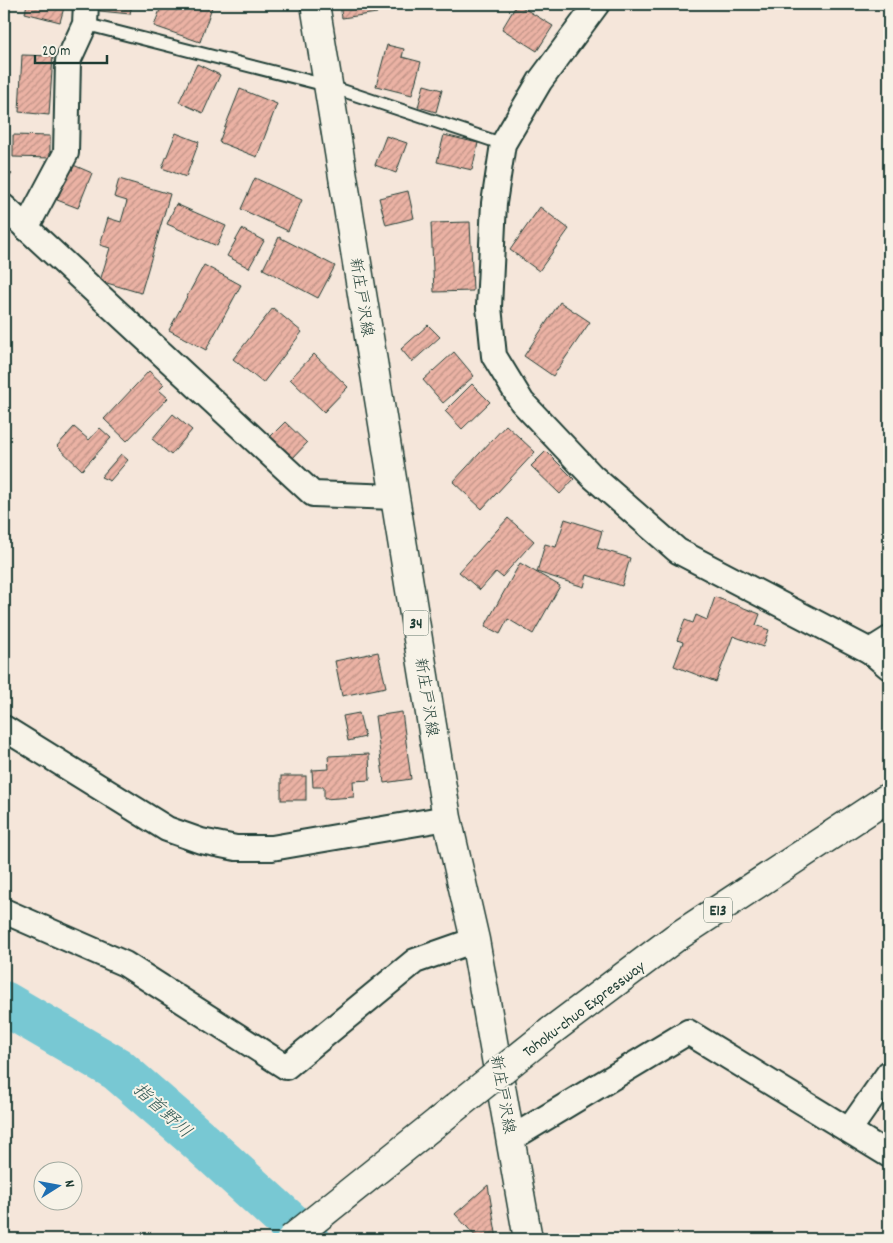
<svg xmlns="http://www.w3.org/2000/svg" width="893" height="1243" viewBox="0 0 893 1243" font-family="Dekko,'Klee One',sans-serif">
	<defs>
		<pattern id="building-hatch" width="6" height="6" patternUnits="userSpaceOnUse" patternTransform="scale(1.25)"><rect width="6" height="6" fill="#ebb2a4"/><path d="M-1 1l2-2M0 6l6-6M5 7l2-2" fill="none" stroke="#be9286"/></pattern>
	</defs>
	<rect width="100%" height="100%" fill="#f5e6da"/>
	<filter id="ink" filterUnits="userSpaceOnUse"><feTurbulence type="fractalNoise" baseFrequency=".02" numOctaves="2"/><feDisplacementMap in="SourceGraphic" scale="10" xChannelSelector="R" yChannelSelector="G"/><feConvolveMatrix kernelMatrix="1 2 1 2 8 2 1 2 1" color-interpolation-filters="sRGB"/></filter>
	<g filter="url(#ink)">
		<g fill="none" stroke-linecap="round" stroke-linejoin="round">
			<polyline stroke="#78c8d3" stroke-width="44" points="4,1003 117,1069 200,1141 307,1239"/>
		</g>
		<g fill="url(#building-hatch)" stroke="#1f3d34">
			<polygon points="27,4 65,4 60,22 25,13"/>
			<polygon points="101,4 132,4 130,14 100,11"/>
			<polygon points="162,4 204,4 212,7 200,42 154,26"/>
			<polygon points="340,4 376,4 377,13 342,18"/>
			<polygon points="517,4 553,26 537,51 502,29"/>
			<polygon points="387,45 404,49 402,57 421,62 412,95 376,86"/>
			<polygon points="22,55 53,56 49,115 19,112"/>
			<polygon points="197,64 220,75 203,113 179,102"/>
			<polygon points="424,85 442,90 436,112 418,107"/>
			<polygon points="240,89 277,104 257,157 219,142"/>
			<polygon points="176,133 199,142 186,177 162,168"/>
			<polygon points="13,135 50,136 50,158 13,157"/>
			<polygon points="444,135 478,143 472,170 437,162"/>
			<polygon points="386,136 407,143 396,173 375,165"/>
			<polygon points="71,164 92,173 78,208 57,200"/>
			<polygon points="4,166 12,174 4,183"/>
			<polygon points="255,178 302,200 288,231 241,209"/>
			<polygon points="119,179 170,194 141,293 100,281 110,248 100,245 108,218 121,222 127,201 114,197"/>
			<polygon points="408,191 414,218 386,225 379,198"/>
			<polygon points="176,204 226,226 217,246 167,224"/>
			<polygon points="540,207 569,229 539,271 510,250"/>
			<polygon points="470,222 473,291 434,292 431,223"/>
			<polygon points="242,229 264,241 249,268 227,256"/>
			<polygon points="279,237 335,266 318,298 263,269"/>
			<polygon points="204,265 241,285 206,350 169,330"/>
			<polygon points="560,302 590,322 553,376 524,356"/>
			<polygon points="273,308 302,332 263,383 233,359"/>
			<polygon points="428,325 440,337 412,362 401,349"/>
			<polygon points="454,352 474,376 443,403 423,380"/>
			<polygon points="314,354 348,387 324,412 290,379"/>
			<polygon points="149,371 164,385 159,390 168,398 127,441 104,419"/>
			<polygon points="472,384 490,402 462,429 445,411"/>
			<polygon points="173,414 192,430 171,455 152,439"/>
			<polygon points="285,422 307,443 292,459 270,437"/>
			<polygon points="506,425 535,452 482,509 453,482"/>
			<polygon points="74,427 89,440 100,428 111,438 82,470 57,446"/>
			<polygon points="546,451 574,479 560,494 531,466"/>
			<polygon points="121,454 128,460 110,481 101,477"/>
			<polygon points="508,518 534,541 502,577 496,572 480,590 459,572"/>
			<polygon points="565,519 602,531 597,548 630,558 622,586 587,575 584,587 537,572 545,544 556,547"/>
			<polygon points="520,563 560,586 533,634 508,619 500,634 485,626"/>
			<polygon points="715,597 760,614 756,625 769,630 763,647 733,636 716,682 674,666 683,642 677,640 685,620 693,623 696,615 707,620"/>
			<polygon points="378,652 386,687 342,696 335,661"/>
			<polygon points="402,712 411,779 384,783 375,716"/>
			<polygon points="359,713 365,737 348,741 343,716"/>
			<polygon points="369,754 370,780 353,781 354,797 324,799 324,787 313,787 312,770 329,769 328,756"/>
			<rect x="281" y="776" width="25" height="24"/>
			<polygon points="488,1185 497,1239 478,1239 455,1214"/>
		</g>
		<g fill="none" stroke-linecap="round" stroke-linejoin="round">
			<g stroke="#1f3d34" stroke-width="15">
				<polyline id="lane" points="85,24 329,86 503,144"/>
			</g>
			<g stroke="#1f3d34" stroke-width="28">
				<g id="street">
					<polyline points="597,4 540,81 503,144 494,203 489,307 494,356 522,402 592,476 678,551 870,651 889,667"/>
					<polyline points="4,207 313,494 395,497"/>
					<polyline points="26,228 66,153 68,61 85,24 86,4"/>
					<polyline points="870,651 889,639"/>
					<polyline points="4,728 167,829 201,841 236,848 272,848 447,818"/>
					<polyline points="4,911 125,964 286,1067 415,961 475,940"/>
					<polyline points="849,1130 889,1073"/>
					<polyline points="512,1138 688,1032 889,1155"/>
				</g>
			</g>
			<g stroke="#1f3d34" stroke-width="31">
				<polyline id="primary" points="315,4 447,818 475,940 528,1239"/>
			</g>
			<g stroke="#1f3d34" stroke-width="31">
				<polyline id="highway" points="551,1031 675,938 889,797"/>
			</g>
			<use href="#lane" stroke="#f7f3e8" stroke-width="11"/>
			<use href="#street" stroke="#f7f3e8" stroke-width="24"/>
			<use href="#primary" stroke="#f7f3e8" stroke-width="28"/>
			<use href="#highway" stroke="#f7f3e8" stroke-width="28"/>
			<g stroke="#1f3d34" stroke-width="31" stroke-linecap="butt">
				<polyline id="highway-bridge" points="291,1239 551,1031"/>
			</g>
			<use href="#highway-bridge" stroke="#f7f3e8" stroke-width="28"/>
		</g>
	</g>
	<g text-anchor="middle" stroke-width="4" stroke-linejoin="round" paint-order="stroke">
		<g fill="#f7f3e8" stroke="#60746a" stroke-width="1">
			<rect x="403.5" y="610.5" width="25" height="25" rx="4"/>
			<rect x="704" y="897.5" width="28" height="25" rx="4"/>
		</g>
		<g font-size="15" font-weight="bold" fill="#1f3d34">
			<text x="416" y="628">34</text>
			<text x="718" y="915">E13</text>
		</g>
		<g font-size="16" fill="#1f3d34" stroke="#f7f3e8">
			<text transform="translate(363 297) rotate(81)" y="6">新庄戸沢線</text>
			<text transform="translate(428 697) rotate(81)" y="6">新庄戸沢線</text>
			<text transform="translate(583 1008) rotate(-37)" y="6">Tohoku-chuo Expressway</text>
			<text transform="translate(504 1094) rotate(80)" y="6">新庄戸沢線</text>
		</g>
		<g font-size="18" font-style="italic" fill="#315954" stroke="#f7f3e8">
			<text transform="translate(163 1110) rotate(42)" y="6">指首野川</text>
		</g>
	</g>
	<rect width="893" height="1243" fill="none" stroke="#f7f3e8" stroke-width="20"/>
	<rect x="10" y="10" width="873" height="1223" fill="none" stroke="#1f3d34" stroke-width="2" filter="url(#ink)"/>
	<g transform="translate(58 1186) rotate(79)"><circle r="24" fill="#f7f3e8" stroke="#a1aaa0"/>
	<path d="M0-4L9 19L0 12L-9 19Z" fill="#1f6fb2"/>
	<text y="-8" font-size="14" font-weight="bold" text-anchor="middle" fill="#1f3d34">N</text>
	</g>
	<path d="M35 55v8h72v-8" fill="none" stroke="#1f3d34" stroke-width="2.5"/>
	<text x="42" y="55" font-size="15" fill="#1f3d34" stroke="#f7f3e8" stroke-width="4" paint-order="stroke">20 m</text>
</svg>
